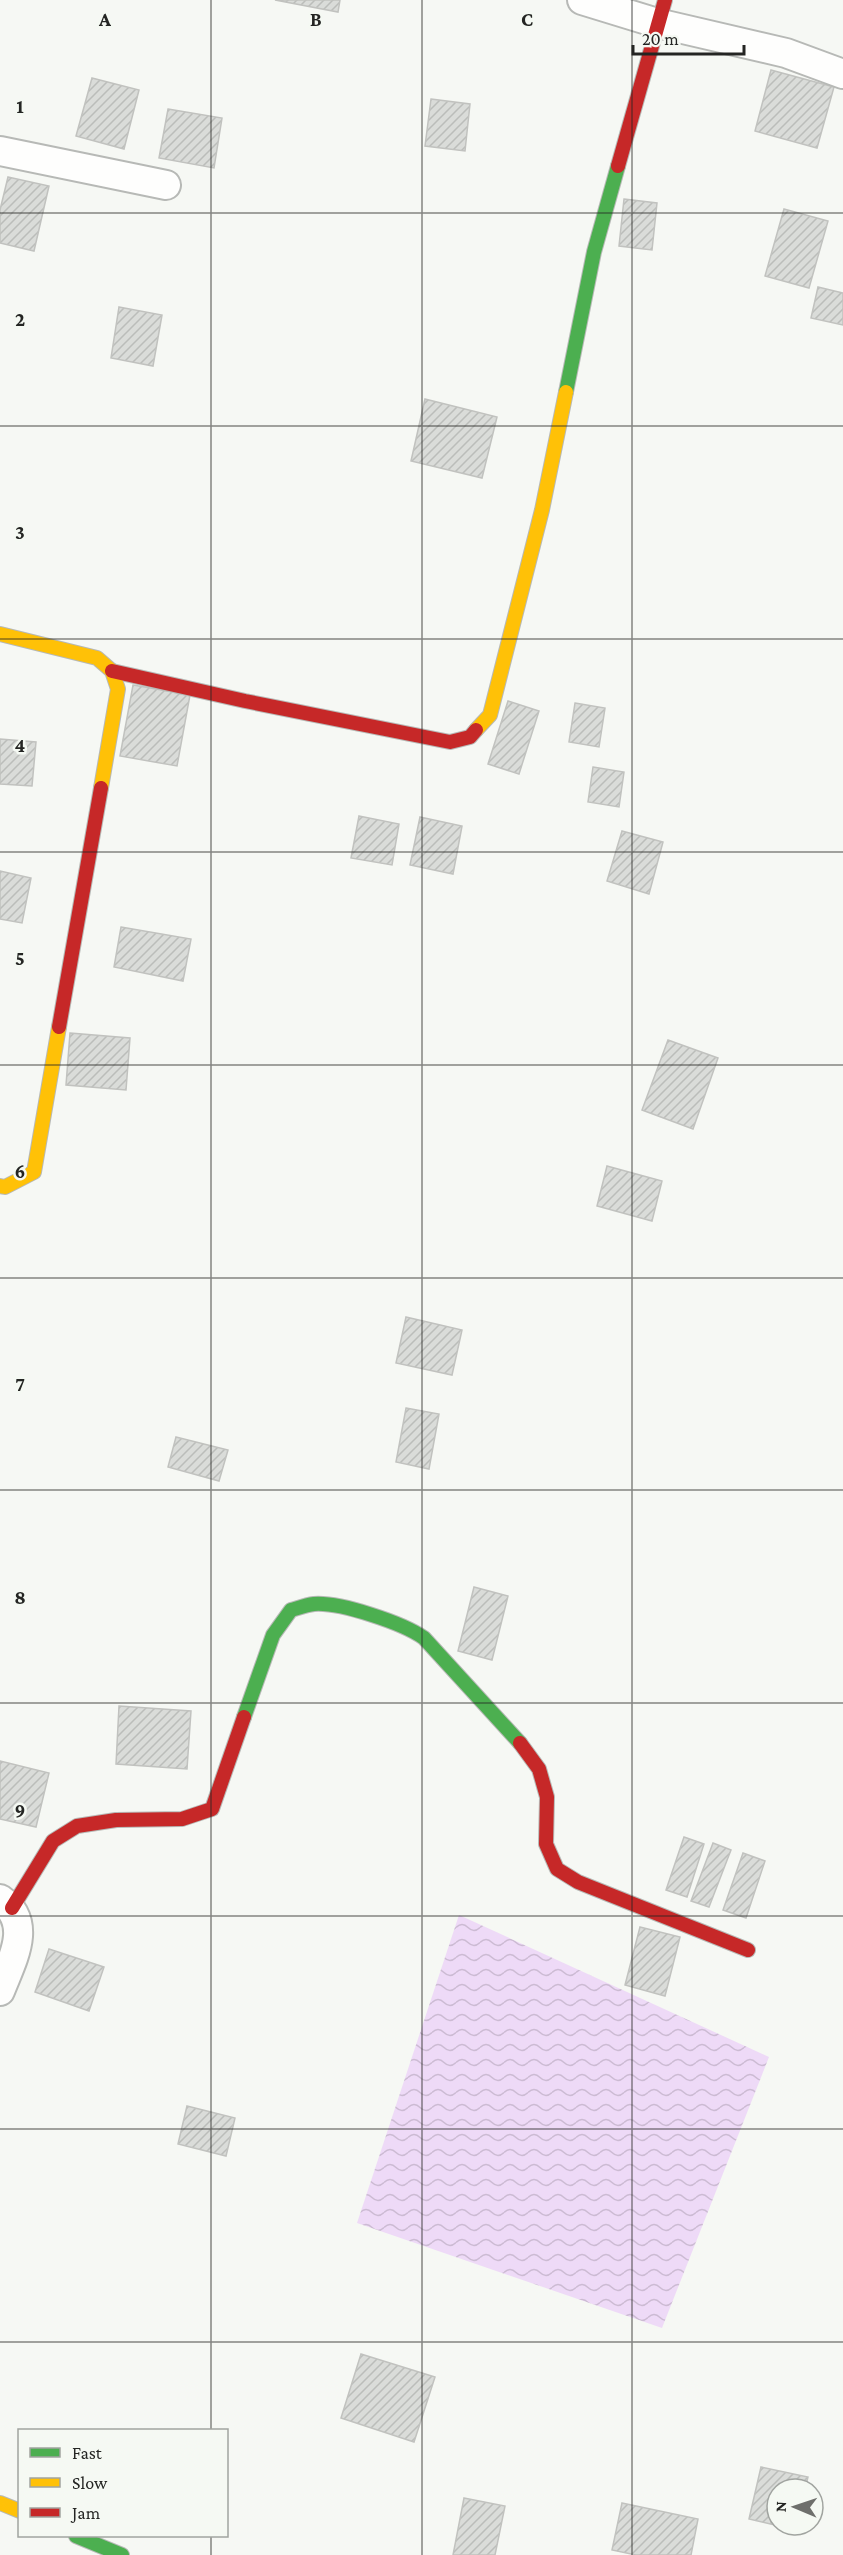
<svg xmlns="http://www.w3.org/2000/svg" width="843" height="2555" viewBox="0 0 843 2555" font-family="'Crimson Pro',serif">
	<defs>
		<pattern id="water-waves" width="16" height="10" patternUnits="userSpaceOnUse" patternTransform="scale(1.5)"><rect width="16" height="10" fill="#eedaf7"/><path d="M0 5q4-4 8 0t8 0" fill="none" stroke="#ccbbd3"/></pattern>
		<pattern id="building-hatch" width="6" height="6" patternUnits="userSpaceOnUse" patternTransform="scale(1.5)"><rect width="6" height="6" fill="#dadcd9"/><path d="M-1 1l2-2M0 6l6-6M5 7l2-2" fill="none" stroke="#bbbdba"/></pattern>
	</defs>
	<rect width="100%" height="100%" fill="#f6f8f4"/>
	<polygon fill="url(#water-waves)" points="459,1915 769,2057 662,2328 357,2223"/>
	<g fill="url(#building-hatch)" stroke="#c1c2bf" stroke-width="1.5">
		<polygon points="275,0 340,0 338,12"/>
		<polygon points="771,70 834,87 817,148 755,131"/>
		<polygon points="92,78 139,90 124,149 76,136"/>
		<polygon points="431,99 470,104 465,151 425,146"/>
		<polygon points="168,109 222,118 214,168 159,158"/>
		<polygon points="8,177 49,186 34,251 0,243 0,210"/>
		<polygon points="624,199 657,203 652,250 619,246"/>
		<polygon points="784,209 828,221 809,288 765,276"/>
		<polygon points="818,287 843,293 843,325 811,318"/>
		<polygon points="119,307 162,315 153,366 111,358"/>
		<polygon points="425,399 497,417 482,478 411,461"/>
		<polygon points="133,685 190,695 177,766 120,756"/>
		<polygon points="508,701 539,711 519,774 488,764"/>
		<polygon points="575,703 605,708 599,747 569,742"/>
		<polygon points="0,739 36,742 32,786 0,784"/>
		<polygon points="593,767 624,772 619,807 588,802"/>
		<polygon points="359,816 399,824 392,865 351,858"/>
		<polygon points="420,817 462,826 453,874 410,865"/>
		<polygon points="622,831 663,842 649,894 607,881"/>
		<polygon points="0,871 31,878 22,923 0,919"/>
		<polygon points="121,927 191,939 183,981 114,967"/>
		<polygon points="70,1033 130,1038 126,1090 66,1085"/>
		<polygon points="668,1040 718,1058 693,1129 642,1110"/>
		<polygon points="607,1166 662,1181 652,1221 597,1206"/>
		<polygon points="406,1317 462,1330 452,1375 396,1363"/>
		<polygon points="406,1408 439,1414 429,1469 396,1462"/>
		<polygon points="176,1437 228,1450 219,1481 168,1467"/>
		<polygon points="474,1587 508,1596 492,1660 458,1651"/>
		<polygon points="119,1706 191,1711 187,1769 116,1764"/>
		<polygon points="0,1761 49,1773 36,1827 0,1819"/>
		<polygon points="684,1837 704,1844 687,1897 666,1890"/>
		<polygon points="713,1843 731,1850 709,1907 691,1901"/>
		<polygon points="743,1853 765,1861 746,1918 723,1910"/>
		<polygon points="640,1927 680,1937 665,1996 625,1985"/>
		<polygon points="49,1949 104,1967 89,2011 35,1992"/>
		<polygon points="187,2106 235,2118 226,2156 178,2144"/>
		<polygon points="361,2354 435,2377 414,2442 341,2418"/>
		<polygon points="761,2467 808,2477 805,2489 777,2489 777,2525 797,2525 796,2530 749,2519"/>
		<polygon points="464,2498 505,2506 495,2555 453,2555"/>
		<polygon points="622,2503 698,2519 691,2555 636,2555 612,2550"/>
	</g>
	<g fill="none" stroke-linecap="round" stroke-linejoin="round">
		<g stroke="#b7b9b6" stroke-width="32">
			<g id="street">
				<polyline points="582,0 657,23 786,53 843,74"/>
				<polyline points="0,151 166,185"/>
				<path d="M 0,1899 C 34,1923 12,1960 0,1991"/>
			</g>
		</g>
		<g stroke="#b7b9b6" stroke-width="16">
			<g id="fast">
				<polyline points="566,392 594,252 618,166"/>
				<path d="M 244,1717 L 273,1635 L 291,1610 C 298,1608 306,1605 314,1604 C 340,1602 403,1623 424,1638 L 520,1743"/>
				<polyline points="76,2536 122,2555"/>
			</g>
		</g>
		<g stroke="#b7b9b6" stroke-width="16">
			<g id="slow">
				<polyline points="0,634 97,658 112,671 118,689 101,788"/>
				<polyline points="476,730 490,715 542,510 566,392"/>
				<polyline points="0,1186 5,1187 34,1172 59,1027"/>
				<polyline points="0,2503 20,2511"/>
			</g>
		</g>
		<g stroke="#b7b9b6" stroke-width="16">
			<g id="jam">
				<polyline points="618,166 665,0"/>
				<polyline points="112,671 245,701 450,742 470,737 476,730"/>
				<polyline points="59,1027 101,788"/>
				<polyline points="520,1743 539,1769 547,1797 546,1844 557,1869 578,1882 748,1950"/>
				<polyline points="12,1908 53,1841 77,1826 116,1820 182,1819 212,1809 244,1717"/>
			</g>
		</g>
		<use href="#street" stroke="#fefefd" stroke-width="28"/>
		<use href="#fast" stroke="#4caf50" stroke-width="14"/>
		<use href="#slow" stroke="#ffc107" stroke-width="14"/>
		<use href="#jam" stroke="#c62828" stroke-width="14"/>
	</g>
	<path fill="none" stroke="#242523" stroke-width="1.5" stroke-opacity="0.55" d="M 211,0 L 211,2430M 422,0 L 422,2555M 632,0 L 632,2555M 0,213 L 843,213M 0,426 L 843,426M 0,639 L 843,639M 0,852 L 843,852M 0,1065 L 843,1065M 0,1278 L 843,1278M 0,1490 L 843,1490M 0,1703 L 843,1703M 0,1916 L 843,1916M 0,2129 L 843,2129M 0,2342 L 843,2342M 211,2536 L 211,2555"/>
	<g font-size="20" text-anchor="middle" font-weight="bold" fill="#242523" stroke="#f5f9f3" stroke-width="5" stroke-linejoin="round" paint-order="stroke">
		<text x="105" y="26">A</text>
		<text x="316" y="26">B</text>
		<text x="527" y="26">C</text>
		<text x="20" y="113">1</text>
		<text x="20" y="326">2</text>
		<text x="20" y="539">3</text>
		<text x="20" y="752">4</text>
		<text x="20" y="965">5</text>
		<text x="20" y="1178">6</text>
		<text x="20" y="1391">7</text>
		<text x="20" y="1604">8</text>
		<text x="20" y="1817">9</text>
	</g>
	<rect x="18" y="2429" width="210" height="108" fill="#f5f9f3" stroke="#a1a4a0" stroke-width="1.5"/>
	<rect x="30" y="2448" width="30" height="9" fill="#4caf50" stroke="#a1a4a0" stroke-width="1.5"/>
	<text x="72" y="2459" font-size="18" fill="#242523">Fast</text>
	<rect x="30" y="2478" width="30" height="9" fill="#ffc107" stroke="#a1a4a0" stroke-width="1.5"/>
	<text x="72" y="2489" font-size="18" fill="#242523">Slow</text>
	<rect x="30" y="2508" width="30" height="9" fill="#c62828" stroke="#a1a4a0" stroke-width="1.5"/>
	<text x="72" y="2519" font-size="18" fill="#242523">Jam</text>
	<g transform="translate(795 2507) rotate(272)"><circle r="28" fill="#f5f9f3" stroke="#a1a4a0" stroke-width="1.5"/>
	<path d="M0-4.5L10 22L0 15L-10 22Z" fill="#6e6f6c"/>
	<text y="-9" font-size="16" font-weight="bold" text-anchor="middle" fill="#242523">N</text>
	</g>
	<path d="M633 45v9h111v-9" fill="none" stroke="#242523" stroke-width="3"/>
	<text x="642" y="45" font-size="18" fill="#242523" stroke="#f5f9f3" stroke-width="4.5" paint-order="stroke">20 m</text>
</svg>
